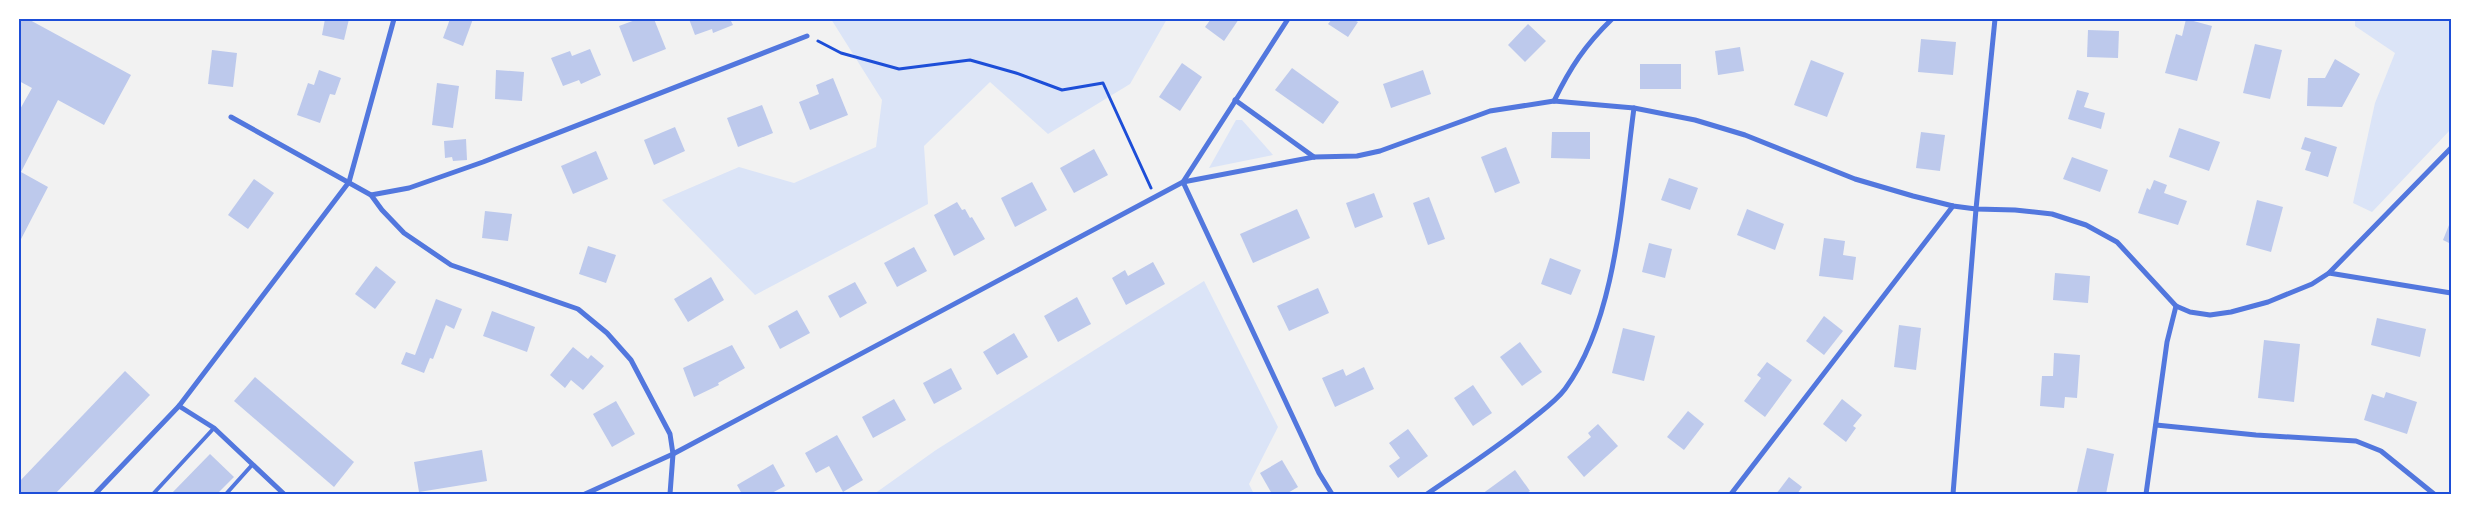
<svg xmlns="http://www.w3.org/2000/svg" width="2470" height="513" viewBox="0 0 2470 513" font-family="Commissioner,sans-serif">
	<rect width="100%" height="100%" fill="#f2f2f2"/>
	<g fill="#dbe4f7">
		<polygon points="831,19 1167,19 1130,84 1048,134 990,82 924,146 928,204 755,295 662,200 739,167 794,183 876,147 882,100"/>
		<polygon points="2355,19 2451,19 2451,129 2372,212 2353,203 2375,103 2395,53 2355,26"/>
		<polygon points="1236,120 1242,120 1273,155 1209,168"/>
		<polygon points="1204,281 1278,427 1249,484 1254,494 874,494 936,450"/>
	</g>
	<g fill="#bdc9ec">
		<polygon points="19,19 28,19 131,75 104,125 58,100 21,172 48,187 19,243 19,111 32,88 19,81"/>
		<polygon points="325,19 349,19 344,40 322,35"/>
		<polygon points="450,19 473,19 463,46 443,38"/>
		<polygon points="638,19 654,19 666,49 633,62 619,26"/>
		<polygon points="689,19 730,19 733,25 713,33 712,29 695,35"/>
		<polygon points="1211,19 1239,19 1224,41 1205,27"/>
		<polygon points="1332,19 1357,19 1356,21 1358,22 1348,37 1328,24"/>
		<polygon points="2186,19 2212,26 2197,81 2165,73 2176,34 2182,36"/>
		<polygon points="1528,24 1546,41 1525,62 1508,45"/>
		<polygon points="2088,30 2119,31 2118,58 2087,57"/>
		<polygon points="1921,39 1956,42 1953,75 1918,72"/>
		<polygon points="2255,44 2282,50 2270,99 2243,93"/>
		<polygon points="1740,47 1744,71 1718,75 1715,51"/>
		<polygon points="590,49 601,75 581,84 579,80 563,86 551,58 570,51 572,56"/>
		<polygon points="212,50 237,53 233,87 208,84"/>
		<polygon points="2335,59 2360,74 2342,107 2307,106 2308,78 2325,78"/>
		<polygon points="1811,60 1844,73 1827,117 1794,105"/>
		<polygon points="1182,63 1202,77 1180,111 1159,97"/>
		<rect x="1640" y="64" width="41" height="25"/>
		<polygon points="1292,68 1339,102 1323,124 1275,90"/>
		<polygon points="319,70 341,78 335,95 330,94 320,123 297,115 308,83 314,85"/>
		<polygon points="496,70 524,72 522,101 495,99"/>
		<polygon points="1423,70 1431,94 1391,108 1383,84"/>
		<polygon points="833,78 848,115 810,130 799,102 819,94 816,85"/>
		<polygon points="437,83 459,86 453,128 432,125"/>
		<polygon points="2077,90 2089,93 2084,107 2105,113 2101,129 2068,119"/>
		<polygon points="762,105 773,133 738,147 727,118"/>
		<polygon points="675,127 685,151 654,165 644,140"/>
		<polygon points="2179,128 2220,142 2209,171 2169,157"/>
		<polygon points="1552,132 1590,132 1590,159 1551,158"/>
		<polygon points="1921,132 1945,135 1940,171 1916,168"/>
		<polygon points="2305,137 2337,147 2328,177 2305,170 2311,152 2301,149"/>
		<polygon points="466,139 467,160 453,161 452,157 445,158 444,141"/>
		<polygon points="1506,147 1520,183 1495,193 1481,157"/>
		<polygon points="1094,149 1108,175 1074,193 1060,168"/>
		<polygon points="596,151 608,179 573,194 561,166"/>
		<polygon points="2072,157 2108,170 2100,192 2063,179"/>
		<polygon points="1669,178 1698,188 1690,210 1661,200"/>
		<polygon points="254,179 274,193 248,229 228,215"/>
		<polygon points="2154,180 2167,185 2164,193 2187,201 2178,225 2138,213 2147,188 2150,190"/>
		<polygon points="1032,182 1047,210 1015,227 1001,198"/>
		<polygon points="1374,193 1383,217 1355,228 1346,203"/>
		<polygon points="1429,197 1445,239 1428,245 1413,203"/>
		<polygon points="2257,200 2283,207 2271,252 2246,245"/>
		<polygon points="957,202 962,210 965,209 970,218 972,217 985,239 954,256 934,215"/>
		<polygon points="1297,209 1310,238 1253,263 1240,234"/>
		<polygon points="1747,209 1784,224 1775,250 1737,235"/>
		<polygon points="485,211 512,214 508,241 482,238"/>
		<polygon points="2451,220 2451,244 2443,240"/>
		<polygon points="1824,238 1845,241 1843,255 1856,257 1853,280 1819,276"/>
		<polygon points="1649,243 1672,249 1665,278 1642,272"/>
		<polygon points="588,246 616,255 606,283 579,274"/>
		<polygon points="914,247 927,271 897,287 884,263"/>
		<polygon points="1550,258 1581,270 1571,295 1541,284"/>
		<polygon points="1153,262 1165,284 1126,305 1112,278 1125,270 1128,276"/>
		<polygon points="376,266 396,282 375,309 355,294"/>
		<polygon points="2055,273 2090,276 2088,303 2053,300"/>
		<polygon points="711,277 724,300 688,322 674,299"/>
		<polygon points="855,282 867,303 840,318 828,296"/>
		<polygon points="1318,288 1329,313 1289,331 1277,306"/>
		<polygon points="1077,297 1091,324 1058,342 1044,316"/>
		<polygon points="436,299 462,309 454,329 446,325 433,359 430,358 424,373 401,364 406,352 415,355"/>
		<polygon points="797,310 810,333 780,349 768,326"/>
		<polygon points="492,311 535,327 527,352 483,336"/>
		<polygon points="1824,316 1843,331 1824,355 1806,341"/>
		<polygon points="2377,318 2426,329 2420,357 2371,345"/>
		<polygon points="1899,325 1921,328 1916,370 1894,367"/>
		<polygon points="1623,328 1655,336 1644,381 1612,373"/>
		<polygon points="1014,333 1028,357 997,375 983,352"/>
		<polygon points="2264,340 2300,344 2294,402 2258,398"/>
		<polygon points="1520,342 1542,372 1522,386 1500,357"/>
		<polygon points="732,345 745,368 718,383 719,385 694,397 683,368"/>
		<polygon points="573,347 588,359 591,355 604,366 583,390 571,380 565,388 550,375"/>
		<polygon points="2054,353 2080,355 2077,398 2065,397 2064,408 2040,406 2042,376 2053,376"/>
		<polygon points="1767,362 1792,380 1765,417 1744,401 1761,378 1757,375"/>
		<polygon points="1364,367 1374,389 1335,407 1322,378 1343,369 1346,376"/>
		<polygon points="951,368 962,389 934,404 923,383"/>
		<polygon points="125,371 150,395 55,494 19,494 19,482"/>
		<polygon points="255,377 354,462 334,487 234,401"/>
		<polygon points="1473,385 1492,413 1473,426 1454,398"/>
		<polygon points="2386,392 2417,402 2407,434 2364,420 2372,394 2384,398"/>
		<polygon points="894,399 906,420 873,438 862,417"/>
		<polygon points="1842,399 1862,415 1853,426 1856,428 1846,442 1823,424"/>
		<polygon points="616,401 635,434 612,447 593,414"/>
		<polygon points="1688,411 1704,424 1684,450 1667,437"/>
		<polygon points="1598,424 1618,446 1584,477 1567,457 1591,437 1588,433"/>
		<polygon points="1408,429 1428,456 1398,478 1389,466 1400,458 1389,443"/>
		<polygon points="837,435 863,480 843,492 829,466 816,473 805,453"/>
		<polygon points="2087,448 2114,454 2106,494 2077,492"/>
		<polygon points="482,450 487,481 419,492 414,462"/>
		<polygon points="210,454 234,477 217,494 171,494"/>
		<polygon points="1282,460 1298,487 1286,494 1272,494 1260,473"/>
		<polygon points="773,464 785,486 770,494 742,494 737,485"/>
		<polygon points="1515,470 1530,491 1525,494 1482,494"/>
		<polygon points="1789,477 1802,487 1797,494 1776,494"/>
	</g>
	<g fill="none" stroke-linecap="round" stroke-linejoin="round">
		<polyline stroke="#1d4ed8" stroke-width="3" points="818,41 841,53 899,69 970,60 1016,73 1062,90 1103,83 1151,188"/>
		<g stroke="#5277de" stroke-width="4">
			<polyline points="153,494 214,428"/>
			<polyline points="226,494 252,465"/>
		</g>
		<g stroke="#5277de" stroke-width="5">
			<polyline points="1288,19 1183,182 1319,473 1332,494"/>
			<polyline points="1235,100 1314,157"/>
			<path d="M 1554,101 C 1570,68 1585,45 1612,19"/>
			<polyline points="231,117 371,195 382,210 404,233 451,265 578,309 607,333 631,360 670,434 673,454 670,494"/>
			<polyline points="371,195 409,188 483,162 807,36"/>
			<polyline points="2329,273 2451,148"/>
			<polyline points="179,406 214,428 284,494"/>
			<polyline points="2156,425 2256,435 2356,441 2381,451 2434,494"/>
			<polyline points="95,494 179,406 349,182 394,19"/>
			<polyline points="585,494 673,454 1183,182 1314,157 1357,156 1380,151 1490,111 1554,101 1634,108 1695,120 1745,135 1855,179 1913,196 1953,206 1976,209 2015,210 2052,214 2086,225 2117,242 2176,306 2190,312 2210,315 2231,312 2268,302 2312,284 2329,273 2451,293"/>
			<path d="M 1427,494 C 1462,470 1498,447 1532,419 C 1543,410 1556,401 1565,389 C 1618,317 1622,195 1634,108"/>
			<polyline points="1731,494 1953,206"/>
			<polyline points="1953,494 1976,209 1995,19"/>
			<polyline points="2146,494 2167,342 2176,306"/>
		</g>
	</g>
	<rect width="2470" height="513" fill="none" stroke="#ffffff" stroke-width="40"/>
	<rect x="20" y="20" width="2430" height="473" fill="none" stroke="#1d4ed8" stroke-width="2"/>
</svg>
